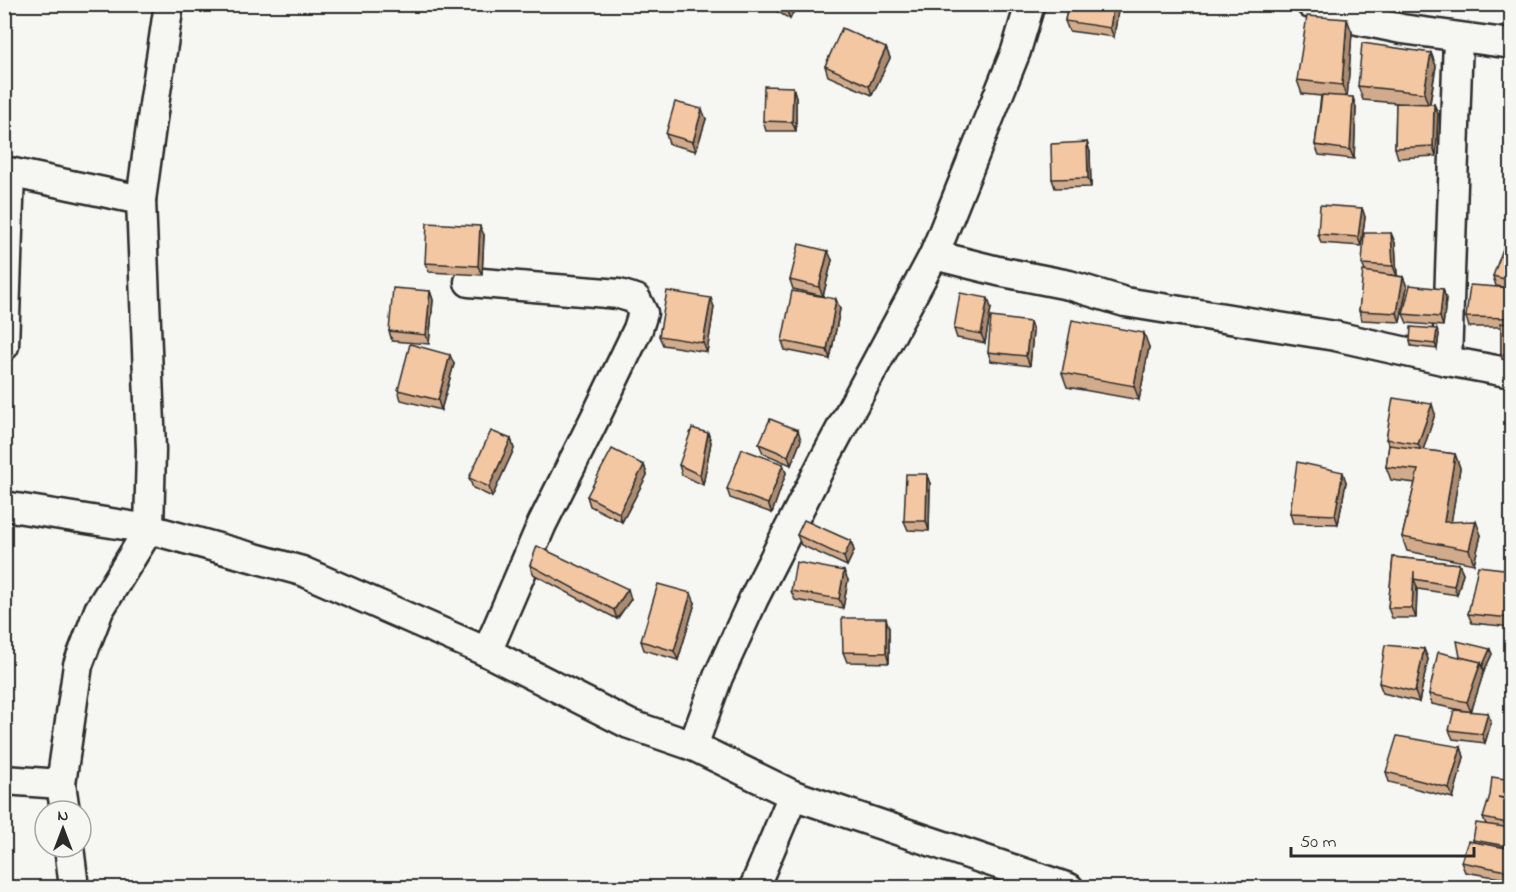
<svg xmlns="http://www.w3.org/2000/svg" width="1516" height="892" viewBox="0 0 1516 892" font-family="'Indie Flower',sans-serif">
	<rect width="100%" height="100%" fill="#f6f6f2"/>
	<filter id="ink" filterUnits="userSpaceOnUse"><feTurbulence type="fractalNoise" baseFrequency=".0167" numOctaves="2"/><feDisplacementMap in="SourceGraphic" scale="12" xChannelSelector="R" yChannelSelector="G"/><feConvolveMatrix kernelMatrix="1 2 1 2 8 2 1 2 1" color-interpolation-filters="sRGB"/></filter>
	<g filter="url(#ink)">
		<g fill="none" stroke-linecap="round" stroke-linejoin="round">
			<g stroke="#2b2b2b" stroke-width="33">
				<g id="minor">
					<polyline points="1311,4 1358,20 1402,29 1512,44"/>
					<polyline points="4,171 141,200"/>
					<polyline points="934,255 998,271 1069,285 1125,302 1335,336 1447,361 1512,373"/>
					<polyline points="469,282 619,294 636,299 643,313 638,329 599,410 542,524 487,652"/>
					<polyline points="4,346 10,173"/>
					<polyline points="1447,361 1458,38"/>
					<polyline points="4,506 149,529 302,571 487,652 629,724 693,746 718,677 754,598 823,462 934,255 1016,51 1030,4"/>
					<polyline points="693,746 793,795 1069,888"/>
					<polyline points="4,780 61,784"/>
					<polyline points="65,811 61,784 78,665 99,610 149,529 151,450 141,200 154,105 169,4"/>
					<polyline points="69,847 73,879"/>
					<polyline points="754,888 793,795"/>
				</g>
			</g>
			<use href="#minor" stroke="#f6f6f2" stroke-width="28"/>
		</g>
		<g fill="#d1ab8b" stroke="#2b2b2b" stroke-width="1.5">
			<polygon points="764,4 797,4 790,19"/>
			<polygon points="1068,4 1119,4 1114,37 1069,31 1065,21"/>
			<polygon points="1352,32 1347,97 1356,107 1354,159 1319,155 1315,145 1321,96 1302,94 1297,80"/>
			<polygon points="886,48 890,58 872,95 828,76 825,66"/>
			<polygon points="1431,53 1436,66 1430,104 1434,104 1438,114 1436,156 1398,158 1395,148 1396,103 1363,100 1358,86"/>
			<polygon points="793,87 796,97 796,131 766,131 763,121"/>
			<polygon points="706,119 696,151 669,144 666,134"/>
			<polygon points="1087,142 1090,152 1091,187 1055,188 1052,179"/>
			<polygon points="1362,208 1365,217 1361,246 1321,243 1318,234"/>
			<polygon points="1391,233 1395,243 1397,276 1390,275 1403,277 1407,287 1400,322 1362,320 1359,311 1365,271 1362,264"/>
			<polygon points="484,235 482,275 429,272 425,263"/>
			<polygon points="1512,247 1512,361 1502,359 1501,354 1501,327 1469,327 1466,317 1502,287 1496,286 1493,276"/>
			<polygon points="832,260 823,296 793,289 790,280"/>
			<polygon points="1443,289 1446,299 1443,326 1407,323 1403,314"/>
			<polygon points="430,291 433,300 429,344 392,341 389,331"/>
			<polygon points="714,307 707,352 663,345 659,336"/>
			<polygon points="991,308 985,343 957,338 954,329"/>
			<polygon points="840,309 830,359 785,350 782,341"/>
			<polygon points="1030,322 1033,331 1030,366 991,361 988,352"/>
			<polygon points="1439,334 1437,349 1411,346 1410,341"/>
			<polygon points="1149,347 1139,400 1067,387 1062,373"/>
			<polygon points="454,364 441,410 401,400 398,390"/>
			<polygon points="1435,414 1423,450 1455,454 1460,468 1451,522 1481,535 1474,564 1407,551 1402,537 1415,483 1391,480 1386,467 1389,445 1386,439"/>
			<polygon points="708,433 711,442 703,485 682,475 679,465"/>
			<polygon points="511,439 514,449 492,497 473,488 469,478"/>
			<polygon points="801,440 791,465 763,453 759,444"/>
			<polygon points="783,464 786,473 772,513 730,498 727,489"/>
			<polygon points="644,465 647,475 622,522 590,506 587,496"/>
			<polygon points="1346,482 1338,524 1293,523 1290,513"/>
			<polygon points="930,484 929,531 908,530 904,521"/>
			<polygon points="797,535 851,541 854,551 847,566 801,545"/>
			<polygon points="1393,557 1459,564 1463,573 1457,595 1418,589 1417,587 1416,618 1392,618 1388,608"/>
			<polygon points="530,565 631,599 617,619 533,574"/>
			<polygon points="1512,570 1512,627 1472,623 1468,614"/>
			<polygon points="848,580 843,608 795,600 791,591"/>
			<polygon points="695,603 678,660 644,650 641,641"/>
			<polygon points="889,628 889,663 847,662 843,652"/>
			<polygon points="1424,649 1428,659 1419,702 1383,693 1379,683"/>
			<polygon points="1492,654 1484,671 1471,712 1491,723 1485,743 1453,739 1449,730 1470,712 1432,704 1429,694 1460,657"/>
			<polygon points="1461,747 1464,757 1453,798 1389,782 1386,772"/>
			<polygon points="1512,780 1512,880 1465,872 1461,862 1474,842 1473,840 1486,824 1483,818"/>
		</g>
		<g fill="#aa8b71" stroke="#2b2b2b" stroke-width="1.5">
			<polygon points="789,4 797,4 790,19 786,9"/>
			<polygon points="1114,4 1119,4 1114,37 1110,28"/>
			<polygon points="1347,19 1352,32 1347,99 1342,85"/>
			<polygon points="886,48 890,58 872,95 869,86"/>
			<polygon points="1431,53 1436,66 1429,107 1424,93"/>
			<polygon points="793,87 796,97 796,131 792,122"/>
			<polygon points="1353,97 1356,107 1354,159 1350,150"/>
			<polygon points="1434,104 1438,114 1436,156 1433,146"/>
			<polygon points="702,109 706,119 696,151 693,142"/>
			<polygon points="1087,142 1090,152 1091,187 1088,178"/>
			<polygon points="1362,208 1365,217 1361,246 1358,237"/>
			<polygon points="480,226 484,235 482,275 478,266"/>
			<polygon points="1391,233 1395,243 1397,276 1393,266"/>
			<polygon points="828,251 832,260 823,296 819,287"/>
			<polygon points="1403,277 1407,287 1400,322 1397,313"/>
			<polygon points="1443,289 1446,299 1443,326 1440,317"/>
			<polygon points="430,291 433,300 429,344 426,335"/>
			<polygon points="711,298 714,307 707,352 703,343"/>
			<polygon points="988,298 991,308 985,343 981,334"/>
			<polygon points="836,299 840,309 830,359 827,350"/>
			<polygon points="1030,322 1033,331 1030,366 1026,356"/>
			<polygon points="1437,329 1439,334 1437,349 1435,344"/>
			<polygon points="1144,333 1149,347 1139,400 1134,386"/>
			<polygon points="450,355 454,364 441,410 438,400"/>
			<polygon points="1432,404 1435,414 1422,453 1418,444"/>
			<polygon points="798,430 801,440 791,465 788,456"/>
			<polygon points="708,433 711,442 703,485 700,475"/>
			<polygon points="511,439 514,449 492,497 489,487"/>
			<polygon points="1455,454 1460,468 1449,536 1444,522"/>
			<polygon points="783,464 786,473 772,513 768,504"/>
			<polygon points="644,465 647,475 622,522 619,513"/>
			<polygon points="1343,472 1346,482 1338,524 1335,515"/>
			<polygon points="927,474 930,484 929,531 926,521"/>
			<polygon points="1476,521 1481,535 1474,564 1469,550"/>
			<polygon points="851,541 854,551 847,566 844,557"/>
			<polygon points="1459,564 1463,573 1457,595 1454,586"/>
			<polygon points="844,571 848,580 843,608 839,599"/>
			<polygon points="1414,571 1414,579 1417,587 1416,618 1412,608"/>
			<polygon points="628,589 631,599 617,619 614,610"/>
			<polygon points="691,593 695,603 678,660 674,651"/>
			<polygon points="886,618 889,628 889,663 886,653"/>
			<polygon points="1424,649 1428,659 1419,702 1415,692"/>
			<polygon points="1490,649 1492,654 1484,671 1482,667"/>
			<polygon points="1481,662 1484,671 1471,712 1467,702"/>
			<polygon points="1488,713 1491,723 1485,743 1482,734"/>
			<polygon points="1461,747 1464,757 1453,798 1449,788"/>
		</g>
		<g fill="#f3c7a2" stroke="#2b2b2b" stroke-width="1.5">
			<polygon points="778,4 789,4 786,9"/>
			<polygon points="1068,4 1114,4 1110,28 1065,21"/>
			<polygon points="1307,16 1347,19 1342,85 1297,80"/>
			<polygon points="842,28 886,48 869,86 825,66"/>
			<polygon points="1362,43 1431,53 1424,93 1358,86"/>
			<polygon points="764,86 793,87 792,122 763,121"/>
			<polygon points="1322,95 1353,97 1350,150 1315,145"/>
			<polygon points="675,102 702,109 693,142 666,134"/>
			<polygon points="1396,103 1434,104 1433,146 1395,148"/>
			<polygon points="1087,142 1088,178 1052,179 1051,144"/>
			<polygon points="1320,205 1362,208 1358,237 1318,234"/>
			<polygon points="427,223 480,226 478,266 425,263"/>
			<polygon points="1364,233 1391,233 1393,266 1362,264"/>
			<polygon points="799,244 828,251 819,287 790,280"/>
			<polygon points="1504,246 1512,247 1512,281 1493,276"/>
			<polygon points="1363,271 1403,277 1397,313 1359,311"/>
			<polygon points="1410,285 1443,289 1440,317 1403,314"/>
			<polygon points="1470,285 1512,288 1512,318 1466,317"/>
			<polygon points="393,288 430,291 426,335 389,331"/>
			<polygon points="667,291 711,298 703,343 659,336"/>
			<polygon points="792,291 836,299 827,350 782,341"/>
			<polygon points="960,293 988,298 981,334 954,329"/>
			<polygon points="991,317 1030,322 1026,356 988,352"/>
			<polygon points="1072,320 1144,333 1134,386 1062,373"/>
			<polygon points="1501,323 1512,325 1512,356 1501,354"/>
			<polygon points="1411,327 1437,329 1435,344 1410,341"/>
			<polygon points="410,344 450,355 438,400 398,390"/>
			<polygon points="1393,398 1432,404 1418,444 1386,439"/>
			<polygon points="770,419 798,430 788,456 759,444"/>
			<polygon points="692,428 708,433 700,475 679,465"/>
			<polygon points="491,431 511,439 489,487 469,478"/>
			<polygon points="1389,445 1455,454 1444,522 1476,521 1469,550 1402,537 1418,470 1386,467"/>
			<polygon points="612,449 644,465 619,513 587,496"/>
			<polygon points="742,449 783,464 768,504 727,489"/>
			<polygon points="1297,462 1343,472 1335,515 1290,513"/>
			<polygon points="906,474 927,474 926,521 904,521"/>
			<polygon points="804,520 851,541 844,557 797,535"/>
			<polygon points="537,546 628,589 614,610 530,565"/>
			<polygon points="1393,557 1459,564 1454,586 1414,579 1414,571 1412,608 1388,608"/>
			<polygon points="796,562 844,571 839,599 791,591"/>
			<polygon points="1478,566 1512,570 1511,618 1468,614"/>
			<polygon points="658,584 691,593 674,651 641,641"/>
			<polygon points="842,618 886,618 886,653 843,652"/>
			<polygon points="1457,641 1490,649 1482,667 1481,662 1460,657"/>
			<polygon points="1385,645 1424,649 1415,692 1379,683"/>
			<polygon points="1438,652 1481,662 1467,702 1429,694"/>
			<polygon points="1454,710 1488,713 1482,734 1449,730"/>
			<polygon points="1397,736 1461,747 1449,788 1386,772"/>
			<polygon points="1492,777 1512,780 1512,799 1498,797 1512,801 1512,824 1483,818 1490,795"/>
			<polygon points="1476,823 1512,828 1512,847 1473,840"/>
			<polygon points="1468,841 1512,849 1512,872 1461,862"/>
		</g>
	</g>
	<rect width="1516" height="892" fill="none" stroke="#f6f6f2" stroke-width="24"/>
	<rect x="12" y="12" width="1492" height="868" fill="none" stroke="#2b2b2b" stroke-width="2" filter="url(#ink)"/>
	<g transform="translate(63 829)"><circle r="28" fill="#f6f6f2" stroke="#a5a5a2" stroke-width="1.5"/>
	<path d="M0-4.5L10 22L0 15L-10 22Z" fill="#2b2b2b"/>
	<text y="-9" font-size="16" font-weight="bold" text-anchor="middle" fill="#2b2b2b">N</text>
	</g>
	<path d="M1291 847v9h183v-9" fill="none" stroke="#2b2b2b" stroke-width="3"/>
	<text x="1300" y="847" font-size="18" fill="#2b2b2b" stroke="#f6f6f2" stroke-width="4.5" paint-order="stroke">50 m</text>
</svg>
